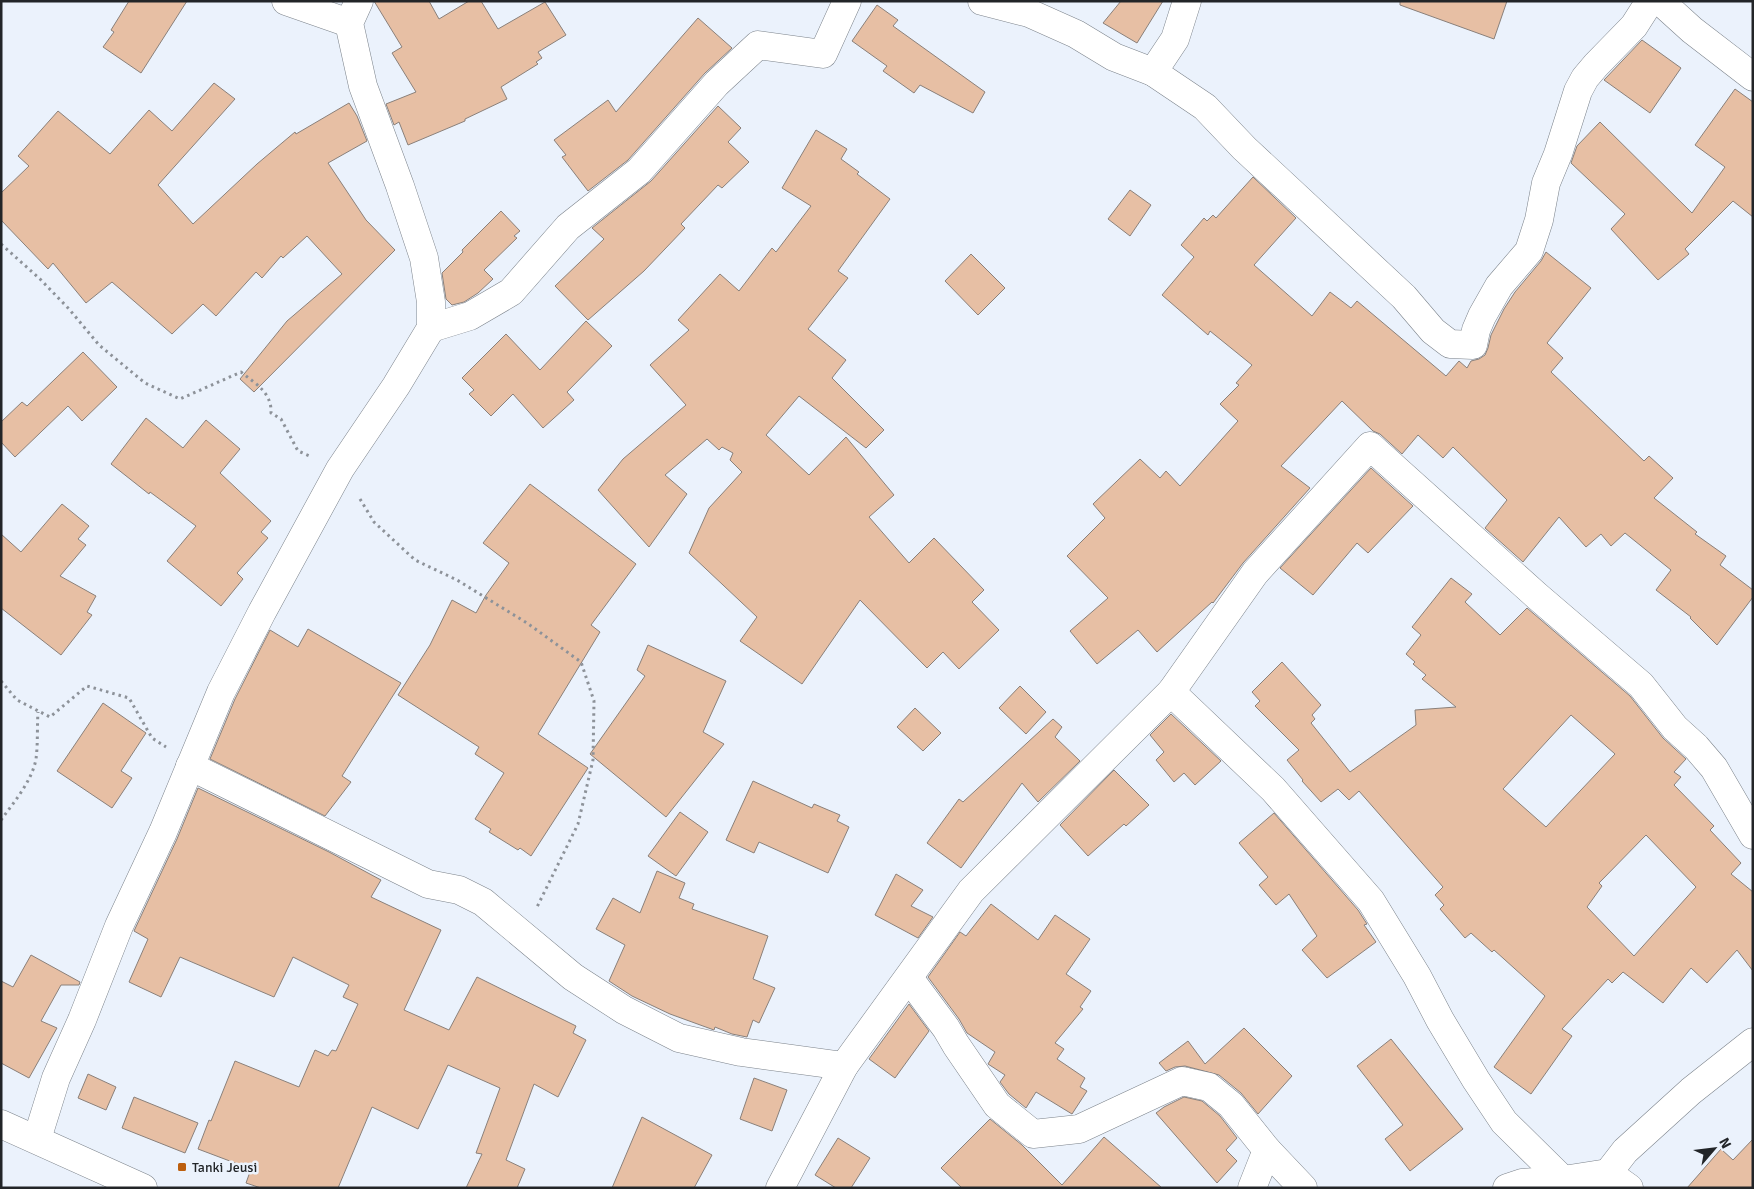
<svg xmlns="http://www.w3.org/2000/svg" width="1754" height="1189" viewBox="0 0 1754 1189" font-family="Signika,sans-serif">
	<rect width="100%" height="100%" fill="#ebf2fc"/>
	<g fill="#e7bfa4" stroke="#8a807a" fill-rule="evenodd">
		<polygon points="129,1 187,1 141,73 103,47 114,32 111,30"/>
		<polygon points="374,1 429,1 439,19 469,1 481,1 498,29 545,2 566,35 538,52 542,58 536,62 538,64 501,87 507,99 465,119 465,121 408,145 399,122 394,125 386,104 416,92 392,53 402,47"/>
		<polygon points="1121,1 1163,1 1137,43 1103,23"/>
		<polygon points="1400,1 1507,1 1494,39 1400,5"/>
		<polygon points="877,5 898,20 893,26 985,92 973,113 920,85 914,93 883,71 887,66 852,41"/>
		<polygon points="698,18 732,48 705,73 628,160 588,191 562,157 566,155 554,140 608,100 616,112"/>
		<polygon points="1642,40 1681,68 1650,113 1604,80"/>
		<polygon points="214,83 235,99 158,185 193,224 257,164 295,132 296,134 349,103 357,116 367,141 328,163 366,220 395,250 254,392 240,379 287,321 342,274 307,236 283,258 281,256 262,278 256,272 216,316 203,304 172,334 112,282 86,303 53,263 48,269 1,220 1,193 29,166 18,156 58,111 110,154 149,110 172,131"/>
		<polygon points="1735,89 1753,102 1753,217 1733,201 1685,249 1689,254 1658,280 1611,229 1625,214 1571,163 1577,146 1600,122 1692,213 1725,167 1695,145"/>
		<polygon points="718,106 741,128 728,142 749,162 722,188 718,185 681,224 685,228 644,271 588,320 555,286 604,239 592,228 651,181"/>
		<polygon points="816,130 847,149 841,159 859,172 857,174 890,199 838,271 848,278 808,329 846,360 832,378 884,430 866,448 799,396 766,435 809,475 846,437 894,495 869,517 909,563 934,538 984,590 972,602 999,630 959,669 943,652 927,668 860,600 802,684 740,641 757,617 689,553 709,508 742,472 730,460 733,453 722,447 719,450 707,439 665,475 687,494 649,547 598,490 623,459 686,405 650,365 689,330 678,320 720,274 739,291 772,248 776,252 811,206 782,188"/>
		<polygon points="1253,177 1296,218 1254,265 1312,316 1330,292 1351,308 1357,301 1446,376 1459,361 1467,368 1471,361 1479,359 1485,355 1488,348 1491,335 1504,309 1515,292 1541,261 1546,252 1591,288 1547,343 1563,358 1551,372 1644,461 1649,456 1673,478 1654,498 1697,532 1695,534 1726,556 1720,565 1753,590 1753,597 1717,645 1690,618 1691,617 1656,590 1671,570 1625,533 1611,546 1601,534 1586,547 1559,517 1523,562 1485,528 1507,500 1453,447 1443,458 1418,435 1402,454 1380,434 1373,431 1342,401 1281,466 1310,488 1243,563 1213,603 1212,602 1157,652 1138,630 1097,664 1070,631 1108,598 1067,556 1105,518 1093,504 1140,459 1160,478 1166,471 1180,486 1238,421 1220,404 1239,385 1236,383 1252,365 1210,331 1208,335 1162,295 1194,257 1181,245 1204,218 1207,221 1213,215 1216,218"/>
		<polygon points="1130,190 1151,205 1130,236 1108,219"/>
		<polygon points="501,211 520,231 514,236 517,238 484,270 493,279 478,293 464,302 452,305 446,299 442,273 463,252 462,250"/>
		<polygon points="971,254 1005,288 978,315 945,281"/>
		<polygon points="586,321 612,346 567,392 574,400 543,428 513,394 491,416 469,394 474,390 462,378 506,334 540,370"/>
		<polygon points="83,352 117,387 82,421 68,406 15,457 1,442 1,422 22,402 27,406"/>
		<polygon points="146,418 183,448 206,420 240,449 220,473 271,521 261,532 268,538 237,573 243,579 221,606 167,561 196,526 150,492 149,494 111,464"/>
		<polygon points="1371,468 1413,506 1368,553 1357,543 1313,595 1280,568"/>
		<polygon points="530,484 636,564 591,625 600,632 538,734 588,768 531,856 520,848 518,850 489,832 491,829 475,819 504,773 475,754 479,747 398,695 430,645 452,600 476,613 486,595 509,563 483,543"/>
		<polygon points="62,504 89,526 78,539 86,545 60,576 96,596 87,612 92,615 61,655 1,608 1,534 21,552"/>
		<path d="M 1451,578 L 1472,594 L 1465,602 L 1500,635 L 1527,608 L 1630,696 L 1663,738 L 1686,759 L 1674,772 L 1681,777 L 1674,785 L 1714,826 L 1710,830 L 1741,863 L 1731,874 L 1753,892 L 1753,971 L 1737,950 L 1707,983 L 1691,968 L 1663,1003 L 1623,972 L 1612,983 L 1608,979 L 1562,1029 L 1572,1036 L 1531,1094 L 1494,1067 L 1545,996 L 1494,950 L 1492,952 L 1471,933 L 1465,938 L 1440,909 L 1444,905 L 1435,895 L 1443,887 L 1359,791 L 1349,800 L 1338,789 L 1321,802 L 1302,781 L 1303,780 L 1287,760 L 1299,750 L 1255,706 L 1260,701 L 1252,692 L 1282,662 L 1321,705 L 1312,715 L 1315,719 L 1311,723 L 1350,772 L 1416,725 L 1415,710 L 1456,707 L 1422,679 L 1426,675 L 1413,664 L 1415,662 L 1406,654 L 1421,635 L 1412,627 ZM 1571,715 L 1615,754 L 1546,827 L 1503,789 ZM 1646,835 L 1696,887 L 1634,956 L 1587,907 L 1602,886 L 1599,883 Z"/>
		<polygon points="308,629 401,683 342,776 351,782 325,816 210,759 235,699 270,630 298,647"/>
		<polygon points="648,645 726,681 703,732 724,744 666,817 590,754 645,676 637,670"/>
		<polygon points="1020,686 1046,712 1026,734 999,708"/>
		<polygon points="103,703 146,733 121,771 132,778 112,808 57,771"/>
		<polygon points="915,708 941,733 923,751 897,727"/>
		<polygon points="1171,714 1221,761 1195,785 1184,773 1174,782 1156,760 1164,752 1150,735"/>
		<polygon points="1053,719 1062,727 1055,737 1080,761 1038,802 1022,783 961,868 927,843 959,799 963,802"/>
		<polygon points="1114,770 1149,805 1126,826 1124,824 1088,856 1060,825"/>
		<polygon points="753,781 812,808 814,804 840,815 837,821 849,827 828,873 759,842 754,853 726,840"/>
		<polygon points="198,788 329,852 381,880 371,897 441,930 404,1010 449,1030 477,977 576,1026 573,1033 586,1040 558,1097 534,1084 506,1160 525,1169 517,1188 466,1188 482,1154 476,1153 500,1088 448,1065 418,1129 372,1107 338,1188 261,1188 246,1183 251,1169 198,1149 209,1120 211,1121 235,1061 299,1087 315,1050 328,1056 332,1050 336,1051 358,1004 343,997 349,985 293,957 274,997 180,957 161,997 129,982 148,939 134,931 177,839"/>
		<polygon points="680,812 708,832 676,876 648,856"/>
		<polygon points="1274,813 1358,910 1367,924 1364,925 1376,942 1327,978 1302,950 1317,936 1289,894 1276,905 1259,885 1268,877 1239,843"/>
		<polygon points="657,871 685,883 679,898 694,904 692,909 768,936 753,979 775,988 759,1023 753,1020 747,1037 732,1034 715,1027 714,1030 670,1014 632,996 609,981 625,945 596,929 613,898 640,913"/>
		<polygon points="896,874 923,890 911,906 933,917 918,938 875,915"/>
		<polygon points="991,904 1038,940 1055,915 1090,939 1066,974 1091,991 1080,1007 1083,1009 1055,1043 1064,1049 1057,1059 1085,1078 1080,1087 1087,1091 1072,1114 1036,1092 1026,1108 1009,1094 1000,1082 1005,1075 988,1064 995,1052 967,1033 959,1019 928,977 960,932 966,936"/>
		<polygon points="31,955 80,982 79,985 61,985 41,1021 57,1028 29,1078 1,1063 1,981 13,987"/>
		<polygon points="909,1004 929,1031 895,1078 869,1059"/>
		<polygon points="1244,1028 1292,1076 1258,1114 1241,1093 1219,1075 1185,1066 1175,1067 1166,1071 1159,1063 1188,1041 1205,1064"/>
		<polygon points="1391,1039 1463,1129 1410,1171 1385,1139 1403,1125 1357,1066"/>
		<polygon points="88,1074 116,1087 106,1110 78,1098"/>
		<polygon points="754,1078 787,1090 772,1131 740,1119"/>
		<polygon points="134,1097 198,1123 185,1153 122,1128"/>
		<polygon points="1184,1097 1202,1101 1220,1116 1237,1138 1226,1150 1237,1161 1217,1183 1156,1113 1164,1107"/>
		<polygon points="642,1117 712,1155 694,1188 612,1188"/>
		<polygon points="990,1119 1022,1145 1062,1185 1104,1137 1162,1188 962,1188 941,1168"/>
		<polygon points="838,1138 870,1158 851,1188 836,1188 815,1175"/>
		<polygon points="1753,1139 1753,1188 1687,1188 1721,1149 1733,1160"/>
	</g>
	<g fill="none" stroke-linecap="round" stroke-linejoin="round">
		<g stroke="#7c838b" stroke-width="29">
			<g id="minor">
				<polyline points="286,1 349,23"/>
				<polyline points="982,1 1029,13 1076,34 1114,57 1153,72 1205,107 1244,148 1404,297 1433,331 1450,344 1473,345 1476,330 1482,316 1499,286 1529,251 1539,220 1546,183 1558,154 1578,91 1585,78 1596,65 1634,26 1650,1"/>
				<polyline points="1660,1 1692,30 1753,77"/>
				<polyline points="1153,72 1175,39 1187,1"/>
				<polyline points="431,328 470,316 511,292 568,227 639,171 717,83 758,45 823,54 847,1"/>
				<polyline points="1171,692 1273,789 1371,901 1417,976 1440,1020 1476,1080 1504,1122 1563,1180"/>
				<polyline points="190,766 428,884 459,890 483,902 573,977 624,1010 679,1038 741,1052 844,1066"/>
				<polyline points="909,978 946,1028 956,1045 997,1105 1033,1134 1079,1129 1182,1081 1209,1087 1231,1105 1267,1150 1303,1188"/>
				<polyline points="1,1124 143,1188"/>
				<polyline points="37,1139 56,1078 82,1020 119,926 163,832 221,692 262,612 340,469 396,386 431,328 431,302 424,258 400,186 363,86 349,23 359,1"/>
				<polyline points="1608,1173 1625,1151 1691,1091 1753,1042"/>
				<polyline points="780,1188 844,1066 971,891 1171,692 1255,573 1370,446 1537,596 1641,685 1675,728 1696,747 1714,768 1753,835"/>
				<polyline points="1252,1188 1267,1150"/>
				<polyline points="1507,1188 1522,1183 1563,1180 1608,1173 1629,1188"/>
			</g>
		</g>
		<g stroke="#8d9299" stroke-width="3" stroke-dasharray="2.5 4" stroke-linecap="butt">
			<path d="M 1,244 L 40,279 L 69,309 L 99,345 L 145,383 L 180,399 L 241,372 C 256,384 272,393 271,413 L 281,419 L 298,451 L 312,457"/>
			<polyline points="360,499 374,522 415,560 457,580 527,623 581,662 594,701 593,760 578,824 537,907"/>
			<polyline points="1,681 17,700 50,717 87,686 129,698 152,738 166,747"/>
			<path d="M 1,820 C 14,802 32,781 36,759 C 38,744 37,727 38,712"/>
		</g>
		<use href="#minor" stroke="#fff" stroke-width="28"/>
	</g>
	<rect fill="#bc5f0e" stroke="#ebf2fc" stroke-width="2" x="177" y="1162" width="10" height="10" rx="2.5"/>
	<g text-anchor="middle" stroke-width="5" stroke-linejoin="round" paint-order="stroke">
		<g font-size="14" fill="#222528" stroke="#ebf2fc" text-anchor="start">
			<text x="192" y="1172">Tanki Jeusi</text>
		</g>
	</g>
	<rect width="1754" height="1189" fill="none" stroke="#222528" stroke-width="5"/>
	<g transform="translate(1714 1149) rotate(62)" stroke="#ebf2fc" stroke-width="4" paint-order="stroke">
	<path d="M0-4L9 19L0 12L-9 19Z" fill="#222528"/>
	<text y="-8" font-size="14" font-weight="bold" text-anchor="middle" fill="#222528">N</text>
	</g>
</svg>
